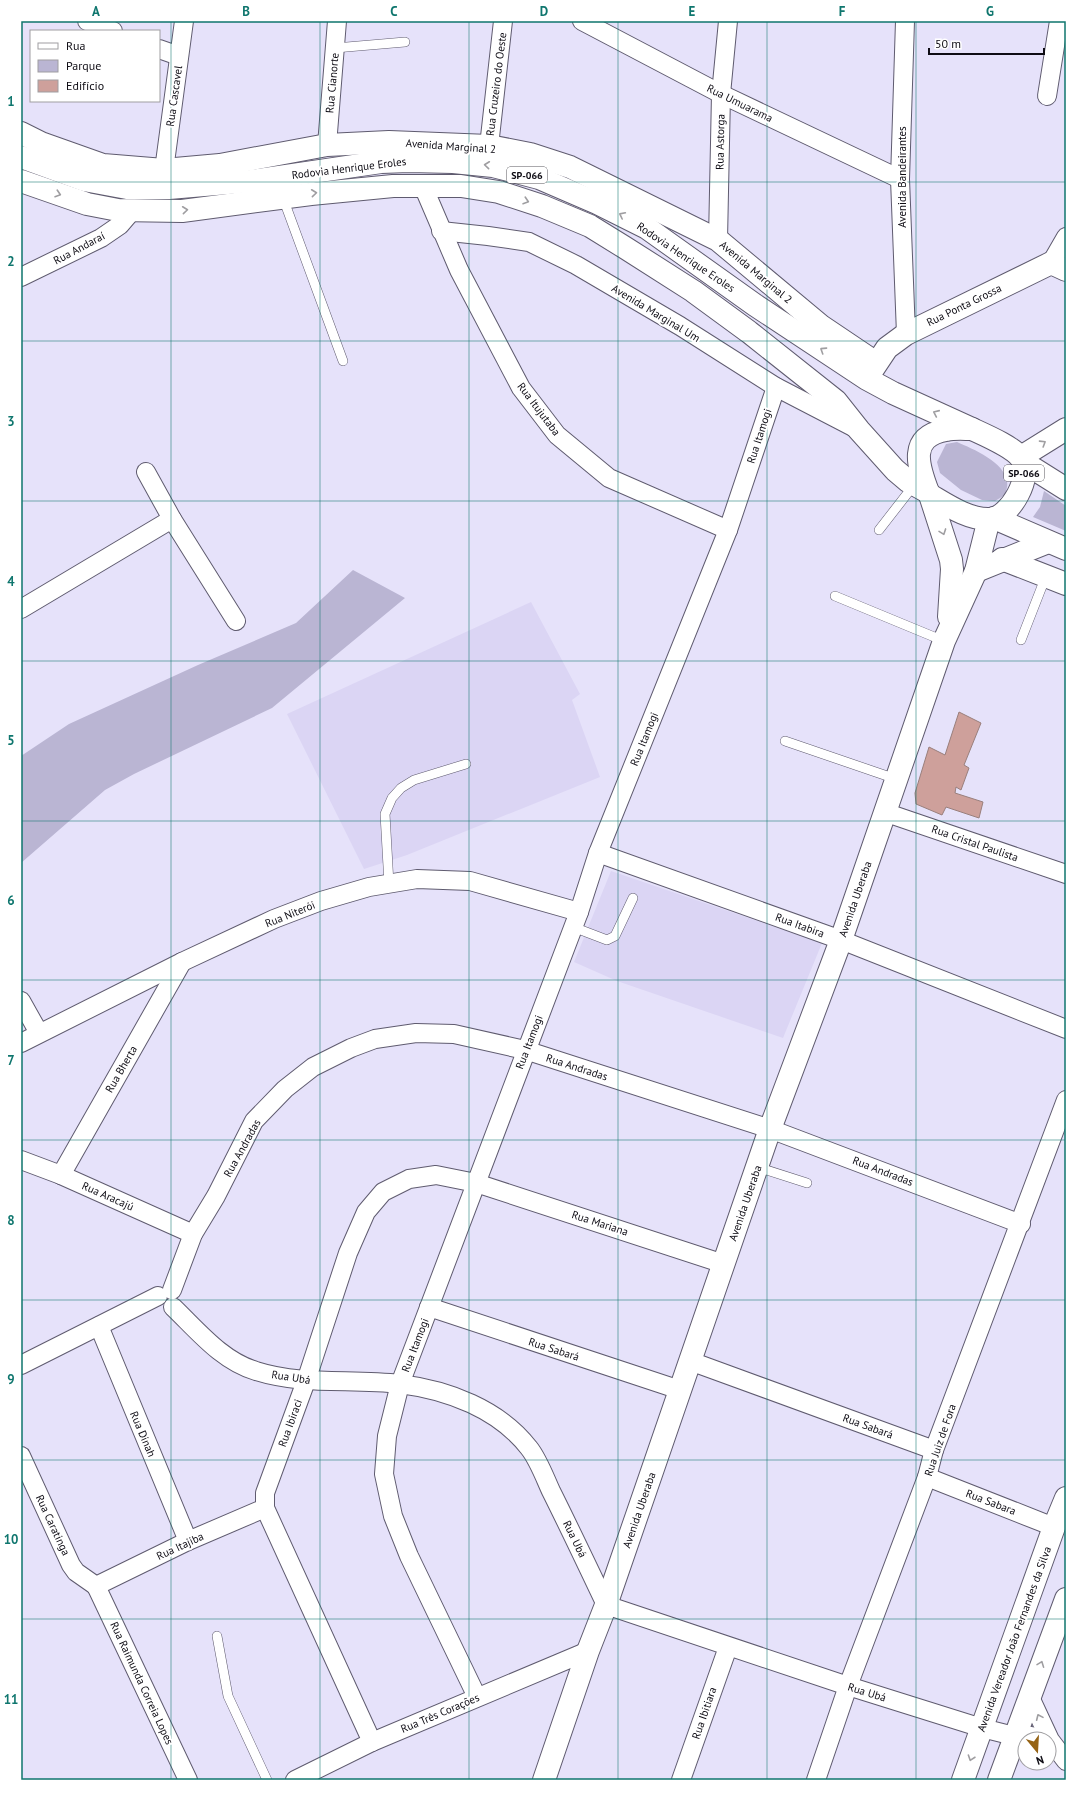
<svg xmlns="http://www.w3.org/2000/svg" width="1087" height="1801" viewBox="0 0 1087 1801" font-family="'PT Sans',sans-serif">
	<rect width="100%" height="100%" fill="#e6e2fa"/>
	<g fill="#dbd5f4">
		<polygon points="531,602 580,694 572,700 600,777 407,855 364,869 287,714"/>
		<polygon points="611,871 822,943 783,1038 617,981 574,962"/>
	</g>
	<g fill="#bab5d3">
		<path d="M 957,442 C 973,449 1005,462 1007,482 C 1008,486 1006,491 1005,495 L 995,501 L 982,500 L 961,490 L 940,473 L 937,462 L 946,444 Z"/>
		<polygon points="1044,491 1066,506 1066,531 1033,517 1040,507"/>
		<polygon points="353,570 405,598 272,708 134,774 105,790 21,863 21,756 69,724 198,665 296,623"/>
	</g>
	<polygon fill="#cea09b" stroke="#997f7c" points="959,712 981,723 964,765 969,768 961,790 956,787 955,793 983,802 979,818 946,807 942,815 916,804 915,793 929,747 945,755"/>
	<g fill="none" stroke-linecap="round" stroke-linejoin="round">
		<g stroke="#5f5b6f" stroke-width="10">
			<g id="lane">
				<polyline points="335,48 405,42"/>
				<polyline points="283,198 343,361"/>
				<polyline points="879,530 914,485"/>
				<polyline points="835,596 944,641"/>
				<polyline points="1021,640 1046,576"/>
				<polyline points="785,741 896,779"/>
				<polyline points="389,884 385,814 392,798 401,788 414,780 466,764"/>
				<polyline points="573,927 607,940 615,936 633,898"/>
				<polyline points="757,1167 807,1183"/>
				<polyline points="217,1636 228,1696 267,1780"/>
			</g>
		</g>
		<g stroke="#5f5b6f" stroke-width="20">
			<g id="street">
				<polyline points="87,21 113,31"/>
				<polyline points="582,21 721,94 900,179"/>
				<polyline points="905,21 900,179 906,334"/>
				<polyline points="159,49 179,56"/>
				<polyline points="1047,96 1059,21"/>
				<polyline points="327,145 337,21"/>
				<polyline points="489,146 503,21"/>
				<polyline points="164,170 184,21"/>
				<polyline points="423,186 459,270 521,388 557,435 609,478 728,530"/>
				<polyline points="441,231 488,236 529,242 576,265 680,326 776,387 857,429"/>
				<polyline points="718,240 721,94 728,21"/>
				<polyline points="1051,263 1066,237"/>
				<polyline points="21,277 101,238 120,225 132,211"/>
				<polyline points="146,472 172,519 236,621"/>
				<polyline points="21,609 172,519"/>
				<polyline points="884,812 1066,874"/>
				<polyline points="598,853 841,940 1066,1029"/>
				<polyline points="21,1001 39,1033"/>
				<polyline points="21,1043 182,962 274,919 321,901 369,887 417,879 470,881 579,912"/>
				<polyline points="21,1160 61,1175 193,1234"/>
				<polyline points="61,1175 182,962"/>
				<polyline points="172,1290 193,1234 216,1196 254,1121 285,1089 313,1067 351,1048 375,1039 416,1033 454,1034 525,1050 770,1129 1021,1224"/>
				<path d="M 173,1307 C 198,1331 222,1361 256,1371 C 303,1386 352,1378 400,1384 C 448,1390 499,1409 529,1448 C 538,1459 545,1478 551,1491 C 570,1529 588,1567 606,1605 L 848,1686 L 982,1728 L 1014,1736 L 1026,1735 L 1047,1739"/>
				<polyline points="429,1307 680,1390"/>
				<polyline points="99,1326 188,1541"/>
				<polyline points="690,1361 934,1450"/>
				<polyline points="21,1365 158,1296"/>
				<polyline points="21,1456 71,1565 76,1572 96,1586"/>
				<polyline points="927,1477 1054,1527"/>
				<polyline points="96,1586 188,1780"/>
				<polyline points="96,1586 188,1541 265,1508"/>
				<polyline points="1029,1695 1050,1740 1066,1761"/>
				<polyline points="477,1697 409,1556 393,1516 384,1474 387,1436 400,1384 579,912 598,853 728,530 776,387"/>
				<polyline points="372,1742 265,1508 265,1493 306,1381 348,1253 366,1212 383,1192 409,1179 436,1175 476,1183 724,1264"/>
				<polyline points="295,1780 372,1742 588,1651"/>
				<polyline points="681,1780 728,1647"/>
				<polyline points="816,1780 848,1686 927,1477 934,1450 1066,1100"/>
			</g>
		</g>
		<g stroke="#5f5b6f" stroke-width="24">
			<g id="secondary">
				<polyline points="21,133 41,143 103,165 164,170 220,165 327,145 389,142 489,146 530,154 570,167 718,240 821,326 876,363"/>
				<polyline points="869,375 887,348 906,334 1051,263 1066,270"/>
				<polyline points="1021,457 1066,429"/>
				<polyline points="930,495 951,560 952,569 949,617"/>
				<polyline points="1002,559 1066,584"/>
				<polyline points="544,1780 588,1651 606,1605 770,1129 841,940 944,641 976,571 989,519"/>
				<polyline points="963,1780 1054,1527 1066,1498"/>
				<polyline points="999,1780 1066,1599"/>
			</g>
		</g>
		<g stroke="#5f5b6f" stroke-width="24">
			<g id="primary">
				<polyline points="21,157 84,180 127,188 169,188 251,181 381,162 409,161 453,162 493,166 539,178 597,203 647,228 755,305 867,379 893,393 972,429"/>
				<polyline points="21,181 87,204 118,210 182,211 311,194 393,186 461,186 499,192 542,206 590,226 624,247 693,291 749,332 836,401 859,430 895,470 908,481 928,492"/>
				<path d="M 972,429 C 985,435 1013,447 1021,458 C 1034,475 1010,518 990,519 C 969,520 947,505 930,495 L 928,492 C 918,466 908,437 946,430 C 954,428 964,429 972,429 Z"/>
				<polyline points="1023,462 1066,489"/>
				<polyline points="994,518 1066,549"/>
				<polyline points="976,571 1048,542"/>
			</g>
		</g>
		<use href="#lane" stroke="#fff" stroke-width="9"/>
		<use href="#street" stroke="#fff" stroke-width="18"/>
		<use href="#secondary" stroke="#fff" stroke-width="22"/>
		<use href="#primary" stroke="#fff" stroke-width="22"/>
	</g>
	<defs><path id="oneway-chevron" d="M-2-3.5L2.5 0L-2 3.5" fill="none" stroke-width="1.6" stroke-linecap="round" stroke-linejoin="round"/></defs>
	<g stroke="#9f9ea1">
		<use href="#oneway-chevron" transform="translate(487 165) rotate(-174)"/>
		<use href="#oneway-chevron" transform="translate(314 193) rotate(-6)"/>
		<use href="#oneway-chevron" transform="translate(58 194) rotate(18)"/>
		<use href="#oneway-chevron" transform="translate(526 201) rotate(18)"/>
		<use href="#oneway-chevron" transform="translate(185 210) rotate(-6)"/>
		<use href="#oneway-chevron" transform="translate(622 215) rotate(-153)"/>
		<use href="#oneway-chevron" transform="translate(823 350) rotate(-147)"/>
		<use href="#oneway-chevron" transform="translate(936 413) rotate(-156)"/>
		<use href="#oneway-chevron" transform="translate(1043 443) rotate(-32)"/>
		<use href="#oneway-chevron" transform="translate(943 532) rotate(70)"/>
		<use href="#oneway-chevron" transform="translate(1041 1664) rotate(-69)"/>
		<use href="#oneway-chevron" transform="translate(1039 1717) rotate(-114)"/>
		<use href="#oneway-chevron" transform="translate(971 1758) rotate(109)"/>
	</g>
	<path fill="none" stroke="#0f766e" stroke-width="1" stroke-opacity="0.55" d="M 171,21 L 171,1780M 320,21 L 320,1780M 469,21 L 469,1780M 618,21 L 618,1780M 767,21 L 767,1780M 916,21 L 916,1780M 21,182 L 1066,182M 21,341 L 1066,341M 21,501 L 1066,501M 21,661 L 1066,661M 21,821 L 1066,821M 21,980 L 1066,980M 21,1140 L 1066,1140M 21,1300 L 1066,1300M 21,1460 L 1066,1460M 21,1619 L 1066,1619"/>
	<g text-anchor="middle" stroke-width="4" stroke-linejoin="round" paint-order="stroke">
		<g fill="#fff" stroke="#56555a" stroke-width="1">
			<rect x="507" y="167" width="40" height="16" rx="3"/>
			<rect x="1004" y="465" width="40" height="16" rx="3"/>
		</g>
		<g font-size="10" font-weight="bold" fill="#0e0c14">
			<text x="527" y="179">SP-066</text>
			<text x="1024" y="477">SP-066</text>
		</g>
		<g font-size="11" fill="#0e0c14" stroke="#fff">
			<text transform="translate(332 83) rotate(-85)" y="4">Rua Cianorte</text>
			<text transform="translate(496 84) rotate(-83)" y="4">Rua Cruzeiro do Oeste</text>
			<text transform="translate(174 96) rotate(-82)" y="4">Rua Cascavel</text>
			<text transform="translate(740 103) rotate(26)" y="4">Rua Umuarama</text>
			<text transform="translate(720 142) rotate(-89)" y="4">Rua Astorga</text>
			<text transform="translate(451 146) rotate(4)" y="4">Avenida Marginal 2</text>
			<text transform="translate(349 168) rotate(-7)" y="4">Rodovia Henrique Eroles</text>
			<text transform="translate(902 177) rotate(-90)" y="4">Avenida Bandeirantes</text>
			<text transform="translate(79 248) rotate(-28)" y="4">Rua Andaraí</text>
			<text transform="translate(686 257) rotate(34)" y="4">Rodovia Henrique Eroles</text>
			<text transform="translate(756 272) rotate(40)" y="4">Avenida Marginal 2</text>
			<text transform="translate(964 305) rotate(-26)" y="4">Rua Ponta Grossa</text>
			<text transform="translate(656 313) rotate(31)" y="4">Avenida Marginal Um</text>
			<text transform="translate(539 409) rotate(53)" y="4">Rua Itujutaba</text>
			<text transform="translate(759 436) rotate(-72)" y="4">Rua Itamogi</text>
			<text transform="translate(644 739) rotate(-68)" y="4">Rua Itamogi</text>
			<text transform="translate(975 843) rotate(19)" y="4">Rua Cristal Paulista</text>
			<text transform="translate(855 899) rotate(-71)" y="4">Avenida Uberaba</text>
			<text transform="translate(290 914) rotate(-22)" y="4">Rua Niterói</text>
			<text transform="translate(800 925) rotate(20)" y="4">Rua Itabira</text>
			<text transform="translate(529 1042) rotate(-69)" y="4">Rua Itamogi</text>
			<text transform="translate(577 1067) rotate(18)" y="4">Rua Andradas</text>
			<text transform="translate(121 1069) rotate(-60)" y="4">Rua Bherta</text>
			<text transform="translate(242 1148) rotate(-61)" y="4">Rua Andradas</text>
			<text transform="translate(883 1171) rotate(21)" y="4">Rua Andradas</text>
			<text transform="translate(108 1196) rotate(24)" y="4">Rua Aracajú</text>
			<text transform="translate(745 1203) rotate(-71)" y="4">Avenida Uberaba</text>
			<text transform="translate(600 1223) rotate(18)" y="4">Rua Mariana</text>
			<text transform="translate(415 1345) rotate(-69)" y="4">Rua Itamogi</text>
			<text transform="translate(554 1349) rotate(18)" y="4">Rua Sabará</text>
			<text transform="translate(291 1377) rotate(9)" y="4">Rua Ubá</text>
			<text transform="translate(290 1423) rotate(-70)" y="4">Rua Ibiraci</text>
			<text transform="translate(868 1426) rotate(20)" y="4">Rua Sabará</text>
			<text transform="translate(143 1434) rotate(67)" y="4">Rua Dinah</text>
			<text transform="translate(940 1440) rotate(-71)" y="4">Rua Juiz de Fora</text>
			<text transform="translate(991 1502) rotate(21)" y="4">Rua Sabara</text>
			<text transform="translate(639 1510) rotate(-71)" y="4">Avenida Uberaba</text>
			<text transform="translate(53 1525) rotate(65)" y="4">Rua Caratinga</text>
			<text transform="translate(575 1539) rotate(64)" y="4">Rua Ubá</text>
			<text transform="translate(180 1546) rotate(-25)" y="4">Rua Itajiba</text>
			<text transform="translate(1014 1639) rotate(-70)" y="4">Avenida Vereador João Fernandes da Silva</text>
			<text transform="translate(142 1683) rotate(65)" y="4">Rua Raimunda Correia Lopes</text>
			<text transform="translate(867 1692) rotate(17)" y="4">Rua Ubá</text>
			<text transform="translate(440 1713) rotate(-23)" y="4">Rua Três Corações</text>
			<text transform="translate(704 1713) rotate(-71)" y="4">Rua Ibitiara</text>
		</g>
	</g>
	<rect width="1087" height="1801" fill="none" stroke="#ffffff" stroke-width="44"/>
	<rect x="30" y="30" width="130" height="72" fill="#ffffff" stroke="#9f9ea1"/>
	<rect x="38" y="43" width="20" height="6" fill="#ffffff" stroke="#9f9ea1"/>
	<text x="66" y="50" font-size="12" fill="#0e0c14">Rua</text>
	<rect x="38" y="60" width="20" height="12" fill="#bab5d3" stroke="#9f9ea1"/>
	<text x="66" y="70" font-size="12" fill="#0e0c14">Parque</text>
	<rect x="38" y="80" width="20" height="12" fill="#cea09b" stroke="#9f9ea1"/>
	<text x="66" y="90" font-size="12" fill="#0e0c14">Edifício</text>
	<g transform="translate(1037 1751) rotate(162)"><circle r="19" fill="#ffffff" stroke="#9f9ea1"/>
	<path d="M0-3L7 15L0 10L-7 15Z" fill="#956315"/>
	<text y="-6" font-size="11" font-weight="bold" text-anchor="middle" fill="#0e0c14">N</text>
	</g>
	<path d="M929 48v6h115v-6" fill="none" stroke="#0e0c14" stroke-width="2"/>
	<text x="935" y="48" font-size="12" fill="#0e0c14" stroke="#ffffff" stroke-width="3" paint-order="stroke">50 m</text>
	<rect x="22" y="22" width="1043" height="1757" fill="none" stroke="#0f766e" stroke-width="1.5"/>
	<g font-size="13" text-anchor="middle" font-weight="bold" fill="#0f766e">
		<text x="96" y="16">A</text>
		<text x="246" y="16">B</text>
		<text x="394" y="16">C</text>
		<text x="544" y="16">D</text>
		<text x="692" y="16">E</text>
		<text x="842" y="16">F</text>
		<text x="990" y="16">G</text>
		<text x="11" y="106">1</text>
		<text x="11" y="266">2</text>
		<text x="11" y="426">3</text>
		<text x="11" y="586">4</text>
		<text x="11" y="745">5</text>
		<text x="11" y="905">6</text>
		<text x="11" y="1065">7</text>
		<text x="11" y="1225">8</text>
		<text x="11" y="1384">9</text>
		<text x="11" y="1544">10</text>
		<text x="11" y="1704">11</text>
	</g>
</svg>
